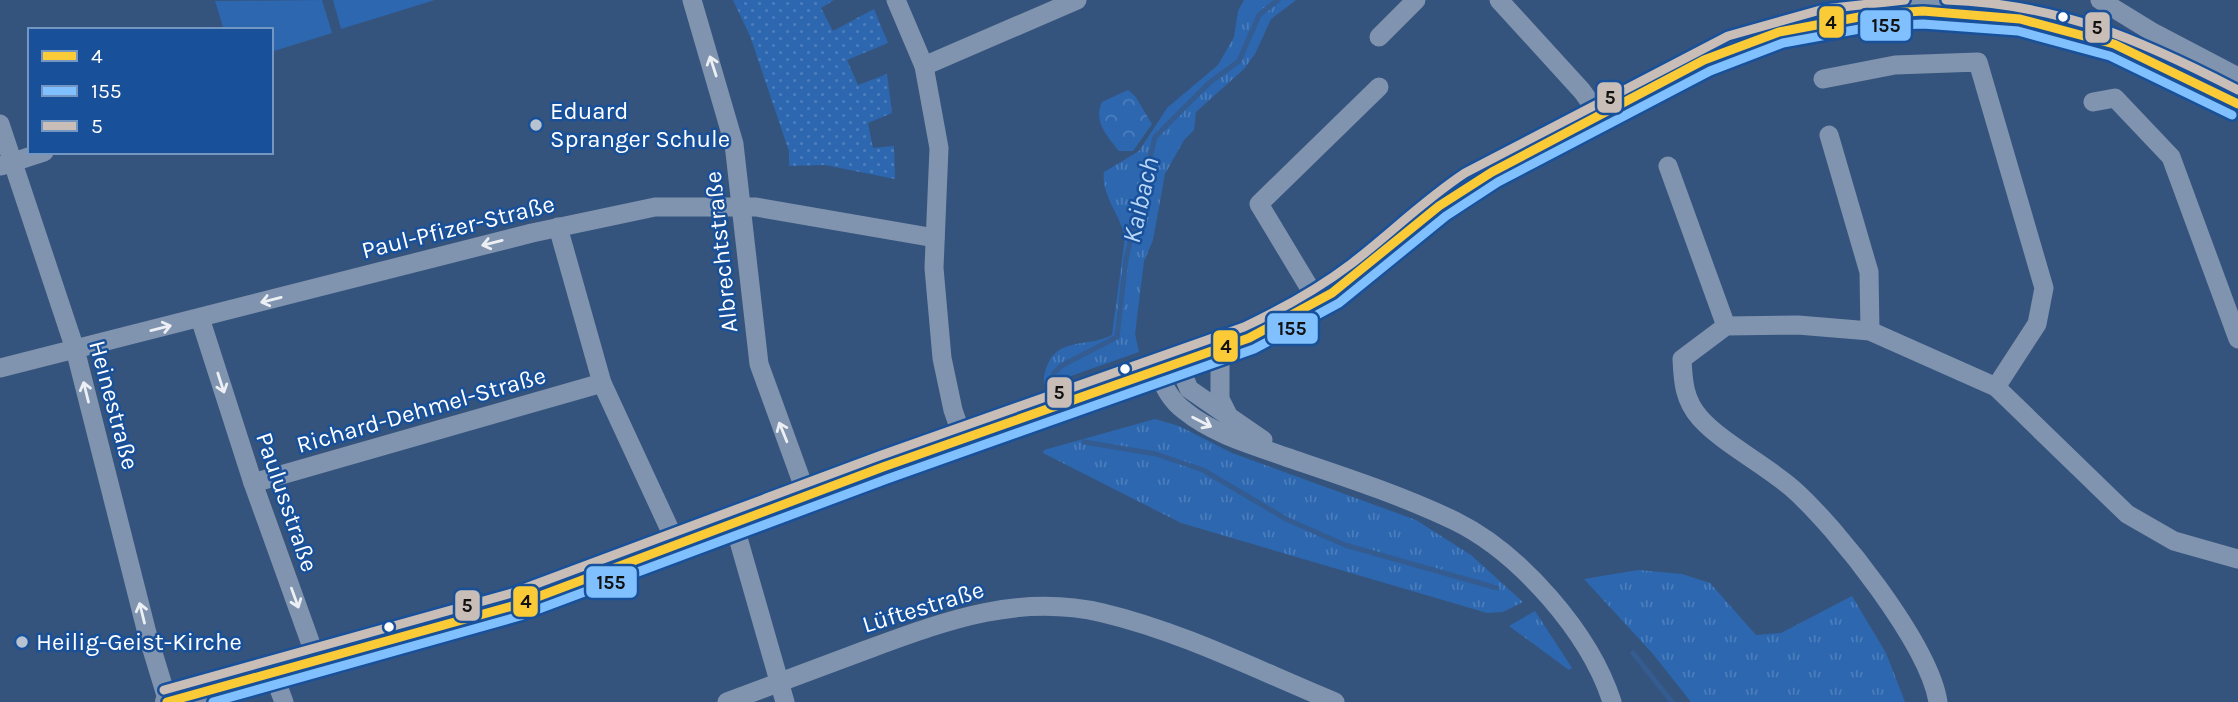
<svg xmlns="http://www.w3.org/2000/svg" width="2238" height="702" viewBox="0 0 2238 702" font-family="Karla,sans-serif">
	<defs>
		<pattern id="grass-tufts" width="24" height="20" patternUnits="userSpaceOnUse" patternTransform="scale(1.75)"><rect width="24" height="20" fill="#2c67b0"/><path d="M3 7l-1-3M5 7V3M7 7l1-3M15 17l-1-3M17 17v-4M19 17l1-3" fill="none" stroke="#4c7ebc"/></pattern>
		<pattern id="forest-crowns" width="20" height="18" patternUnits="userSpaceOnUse" patternTransform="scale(1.75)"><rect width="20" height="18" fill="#2c67b0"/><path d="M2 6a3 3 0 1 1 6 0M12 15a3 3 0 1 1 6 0" fill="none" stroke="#4c7ebc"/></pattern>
		<pattern id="garden-dots" width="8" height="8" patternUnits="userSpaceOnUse" patternTransform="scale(1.75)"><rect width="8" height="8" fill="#2c67b0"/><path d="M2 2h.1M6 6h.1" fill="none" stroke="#4c7ebc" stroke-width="1.8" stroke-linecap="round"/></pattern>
	</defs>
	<rect width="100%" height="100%" fill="#35547d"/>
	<g fill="url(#grass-tufts)">
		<path d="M 1244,0 L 1296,0 L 1271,19 L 1255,54 L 1244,69 L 1196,112 L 1194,130 L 1184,140 L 1165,174 L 1153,240 L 1144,261 L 1135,334 L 1139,352 L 1045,385 C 1043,379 1044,376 1046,369 C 1056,336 1088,348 1112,335 L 1125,237 C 1120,214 1101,195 1104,172 L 1139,151 L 1167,108 L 1218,65 L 1234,37 L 1238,11 Z"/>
		<polygon points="1155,419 1179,426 1232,453 1416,520 1471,555 1523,602 1503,612 1487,613 1181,523 1043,453 1044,450"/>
		<polygon points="1638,570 1682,574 1710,583 1756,635 1781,633 1852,596 1886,653 1905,702 1691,702 1653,654 1584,579"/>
		<polygon points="1535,611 1572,668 1569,670 1509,626"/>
	</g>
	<path fill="url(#forest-crowns)" d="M 1128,90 L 1135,96 L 1152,124 L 1133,151 L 1119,151 C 1107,136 1093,121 1102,102 Z"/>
	<polygon fill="url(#garden-dots)" points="733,0 834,0 821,8 833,31 874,9 888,43 847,60 858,85 887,74 892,113 868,123 873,148 894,146 895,179 825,165 789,166 789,151 750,36"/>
	<g fill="#2c67b0">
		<polygon points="322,0 332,33 271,52 271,30 224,30 215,1"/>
		<polygon points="333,0 435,0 341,29"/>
	</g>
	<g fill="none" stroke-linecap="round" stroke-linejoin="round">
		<g stroke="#345c91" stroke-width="5">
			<polyline points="1054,373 1061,366 1117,337 1126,259 1155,137 1209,83 1239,61 1259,15 1278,0"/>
			<polyline points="1084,442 1156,454 1203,470 1286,519 1345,545 1497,588"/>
			<polyline points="1633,653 1672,702"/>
		</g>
		<g stroke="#8094af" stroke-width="19">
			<polyline points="692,0 734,144 759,364 807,496"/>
			<polyline points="896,0 924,66 939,148 934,268 942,358 953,410 963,439"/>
			<polyline points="1499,0 1582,91 1600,116"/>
			<polyline points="2100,0 2154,33 2238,77"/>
			<polyline points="1379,37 1416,0"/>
			<polyline points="924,66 1077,0"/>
			<polyline points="1823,79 1895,65 1978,62 2044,288 2037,324 1996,387"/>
			<polyline points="2093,102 2115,98 2171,157 2238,339"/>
			<polyline points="0,124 75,349 147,633 168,702"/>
			<polyline points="1829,135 1869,272 1870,331"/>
			<polyline points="1,166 44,152"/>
			<polyline points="1668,166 1726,326"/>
			<polyline points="558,227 602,383 677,545"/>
			<polyline points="1318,302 1259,204 1379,87"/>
			<polyline points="200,318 253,483 317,661"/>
			<polyline points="1220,350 1220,399 1230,419"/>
			<polyline points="1179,365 1189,389 1263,440"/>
			<polyline points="0,368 532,233 655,207 756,207 935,238"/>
			<path d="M 1158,372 C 1164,387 1171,401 1185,411 C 1213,434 1253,445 1286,457 C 1342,476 1401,495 1455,521 C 1520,553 1590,633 1612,702"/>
			<polyline points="253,483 602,383"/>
			<polyline points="734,524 785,702"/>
			<polyline points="273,673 284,702"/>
			<path d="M 727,702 C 774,684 820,667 866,650 C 945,621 1017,593 1103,613 C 1183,632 1259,671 1335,702"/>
			<path d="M 1938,702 C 1929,644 1837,528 1793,489 C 1767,466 1721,442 1700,418 C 1684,400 1683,381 1682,359 L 1726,326 L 1798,325 L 1870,331 L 1996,387 L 2127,514 L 2174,541 L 2238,559"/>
		</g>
		<path stroke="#7d92ad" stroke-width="24" d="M 167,702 L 516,605 L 883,467 L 1249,338 C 1287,321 1324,300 1358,274 C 1390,250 1418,220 1451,197 C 1504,161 1564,136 1621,105 C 1658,85 1694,63 1733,47 C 1855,0 1991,0 2114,44 C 2156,61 2197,83 2238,104"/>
		<g stroke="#18509a" stroke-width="14">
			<polyline id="bus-1" points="167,702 516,605 883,467 1249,338 1332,293 1439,206 1492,172 1704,60 1779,32 1875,14 1923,11 2020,19 2114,44 2238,104"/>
		</g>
		<g stroke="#18509a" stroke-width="14">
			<polyline id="bus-2" points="213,702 520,616 887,479 1254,349 1339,303 1446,216 1498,182 1710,71 1783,43 1876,26 1923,24 2018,31 2110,56 2232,115"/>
		</g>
		<g stroke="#18509a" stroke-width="14">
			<g id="bus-3">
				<path d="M 1946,0 C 2059,4 2139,39 2238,90"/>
				<path d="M 164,690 L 512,593 L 879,456 L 1244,327 C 1282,309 1318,289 1351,264 C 1390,234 1424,200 1465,173 L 1728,36 L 1824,9 L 1905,0"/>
			</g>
		</g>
		<use href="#bus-1" stroke="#facb36" stroke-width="9"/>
		<use href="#bus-2" stroke="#80c0ff" stroke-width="9"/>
		<use href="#bus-3" stroke="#c8beb7" stroke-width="9"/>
	</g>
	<defs><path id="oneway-shaft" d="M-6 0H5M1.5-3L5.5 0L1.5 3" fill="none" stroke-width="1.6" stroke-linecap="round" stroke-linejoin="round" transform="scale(1.75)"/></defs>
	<g stroke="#eceff3">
		<use href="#oneway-shaft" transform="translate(713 66) rotate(-108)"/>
		<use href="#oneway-shaft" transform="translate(492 243) rotate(166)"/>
		<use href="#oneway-shaft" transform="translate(271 300) rotate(166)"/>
		<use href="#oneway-shaft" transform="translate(161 328) rotate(-14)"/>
		<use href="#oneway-shaft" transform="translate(221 383) rotate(72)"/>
		<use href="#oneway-shaft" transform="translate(86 392) rotate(-104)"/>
		<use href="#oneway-shaft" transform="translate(1202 422) rotate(27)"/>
		<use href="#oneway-shaft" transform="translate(783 432) rotate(-112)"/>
		<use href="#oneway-shaft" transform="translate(295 598) rotate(70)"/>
		<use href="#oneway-shaft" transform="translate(142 613) rotate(-104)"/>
	</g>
	<g fill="#fff" stroke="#18509a" stroke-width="2.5">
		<circle cx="2063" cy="17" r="6"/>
		<circle cx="1125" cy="369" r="6"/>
		<circle cx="389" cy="627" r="6"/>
	</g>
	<g fill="#b8c3d2" stroke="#18509a" stroke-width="2.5">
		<circle cx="536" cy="125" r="7"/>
		<circle cx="22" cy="642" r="7"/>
	</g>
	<g text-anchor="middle" stroke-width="5" stroke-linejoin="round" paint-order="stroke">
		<g font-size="24" fill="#fff" stroke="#18509a" text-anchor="start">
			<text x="550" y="119">Eduard<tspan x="550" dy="28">Spranger Schule</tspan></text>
			<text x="36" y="650">Heilig-Geist-Kirche</text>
		</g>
		<g font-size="24" fill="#fff" stroke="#18509a">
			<text transform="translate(458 227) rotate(-14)" y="8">Paul-Pfizer-Straße</text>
			<text transform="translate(721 252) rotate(-96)" y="8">Albrechtstraße</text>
			<text transform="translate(114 405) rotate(75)" y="8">Heinestraße</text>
			<text transform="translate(421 410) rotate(-16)" y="8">Richard-Dehmel-Straße</text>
			<text transform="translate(287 502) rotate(71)" y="8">Paulusstraße</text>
			<text transform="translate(923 607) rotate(-17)" y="8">Lüftestraße</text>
		</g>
		<g font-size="26" font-style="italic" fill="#b9d6f8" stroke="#18509a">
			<text transform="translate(1140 200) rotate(-77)" y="9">Kaibach</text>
		</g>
	</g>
	<g stroke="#18509a" stroke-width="2.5">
		<rect x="1818" y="5" width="27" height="34" rx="7" fill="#facb36"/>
		<rect x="1859" y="9" width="53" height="33" rx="7" fill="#80c0ff"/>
		<rect x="2084" y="11" width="27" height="33" rx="7" fill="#c8beb7"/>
		<rect x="1596" y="81" width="27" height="33" rx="7" fill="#c8beb7"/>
		<rect x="1266" y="312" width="53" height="33" rx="7" fill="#80c0ff"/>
		<rect x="1212" y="329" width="27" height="34" rx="7" fill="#facb36"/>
		<rect x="1046" y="376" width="27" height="33" rx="7" fill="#c8beb7"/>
		<rect x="585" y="565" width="53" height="34" rx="7" fill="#80c0ff"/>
		<rect x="512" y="585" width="27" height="33" rx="7" fill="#facb36"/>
		<rect x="454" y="589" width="27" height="33" rx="7" fill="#c8beb7"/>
	</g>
	<g font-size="19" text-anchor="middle" font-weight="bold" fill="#111">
		<text x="1831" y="29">4</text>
		<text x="1886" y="32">155</text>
		<text x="2097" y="34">5</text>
		<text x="1610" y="104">5</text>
		<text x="1292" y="335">155</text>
		<text x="1226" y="353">4</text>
		<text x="1059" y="399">5</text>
		<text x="611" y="589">155</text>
		<text x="526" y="608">4</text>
		<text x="467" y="612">5</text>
	</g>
	<rect x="28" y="28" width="245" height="126" fill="#18509a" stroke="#7496c2" stroke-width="2"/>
	<rect x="42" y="51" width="35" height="10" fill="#facb36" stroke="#7496c2" stroke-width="2"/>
	<text x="91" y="63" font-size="21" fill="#ffffff">4</text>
	<rect x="42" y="86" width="35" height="10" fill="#80c0ff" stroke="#7496c2" stroke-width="2"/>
	<text x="91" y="98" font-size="21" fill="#ffffff">155</text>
	<rect x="42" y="121" width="35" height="10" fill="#c8beb7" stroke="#7496c2" stroke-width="2"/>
	<text x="91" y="133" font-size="21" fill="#ffffff">5</text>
</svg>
